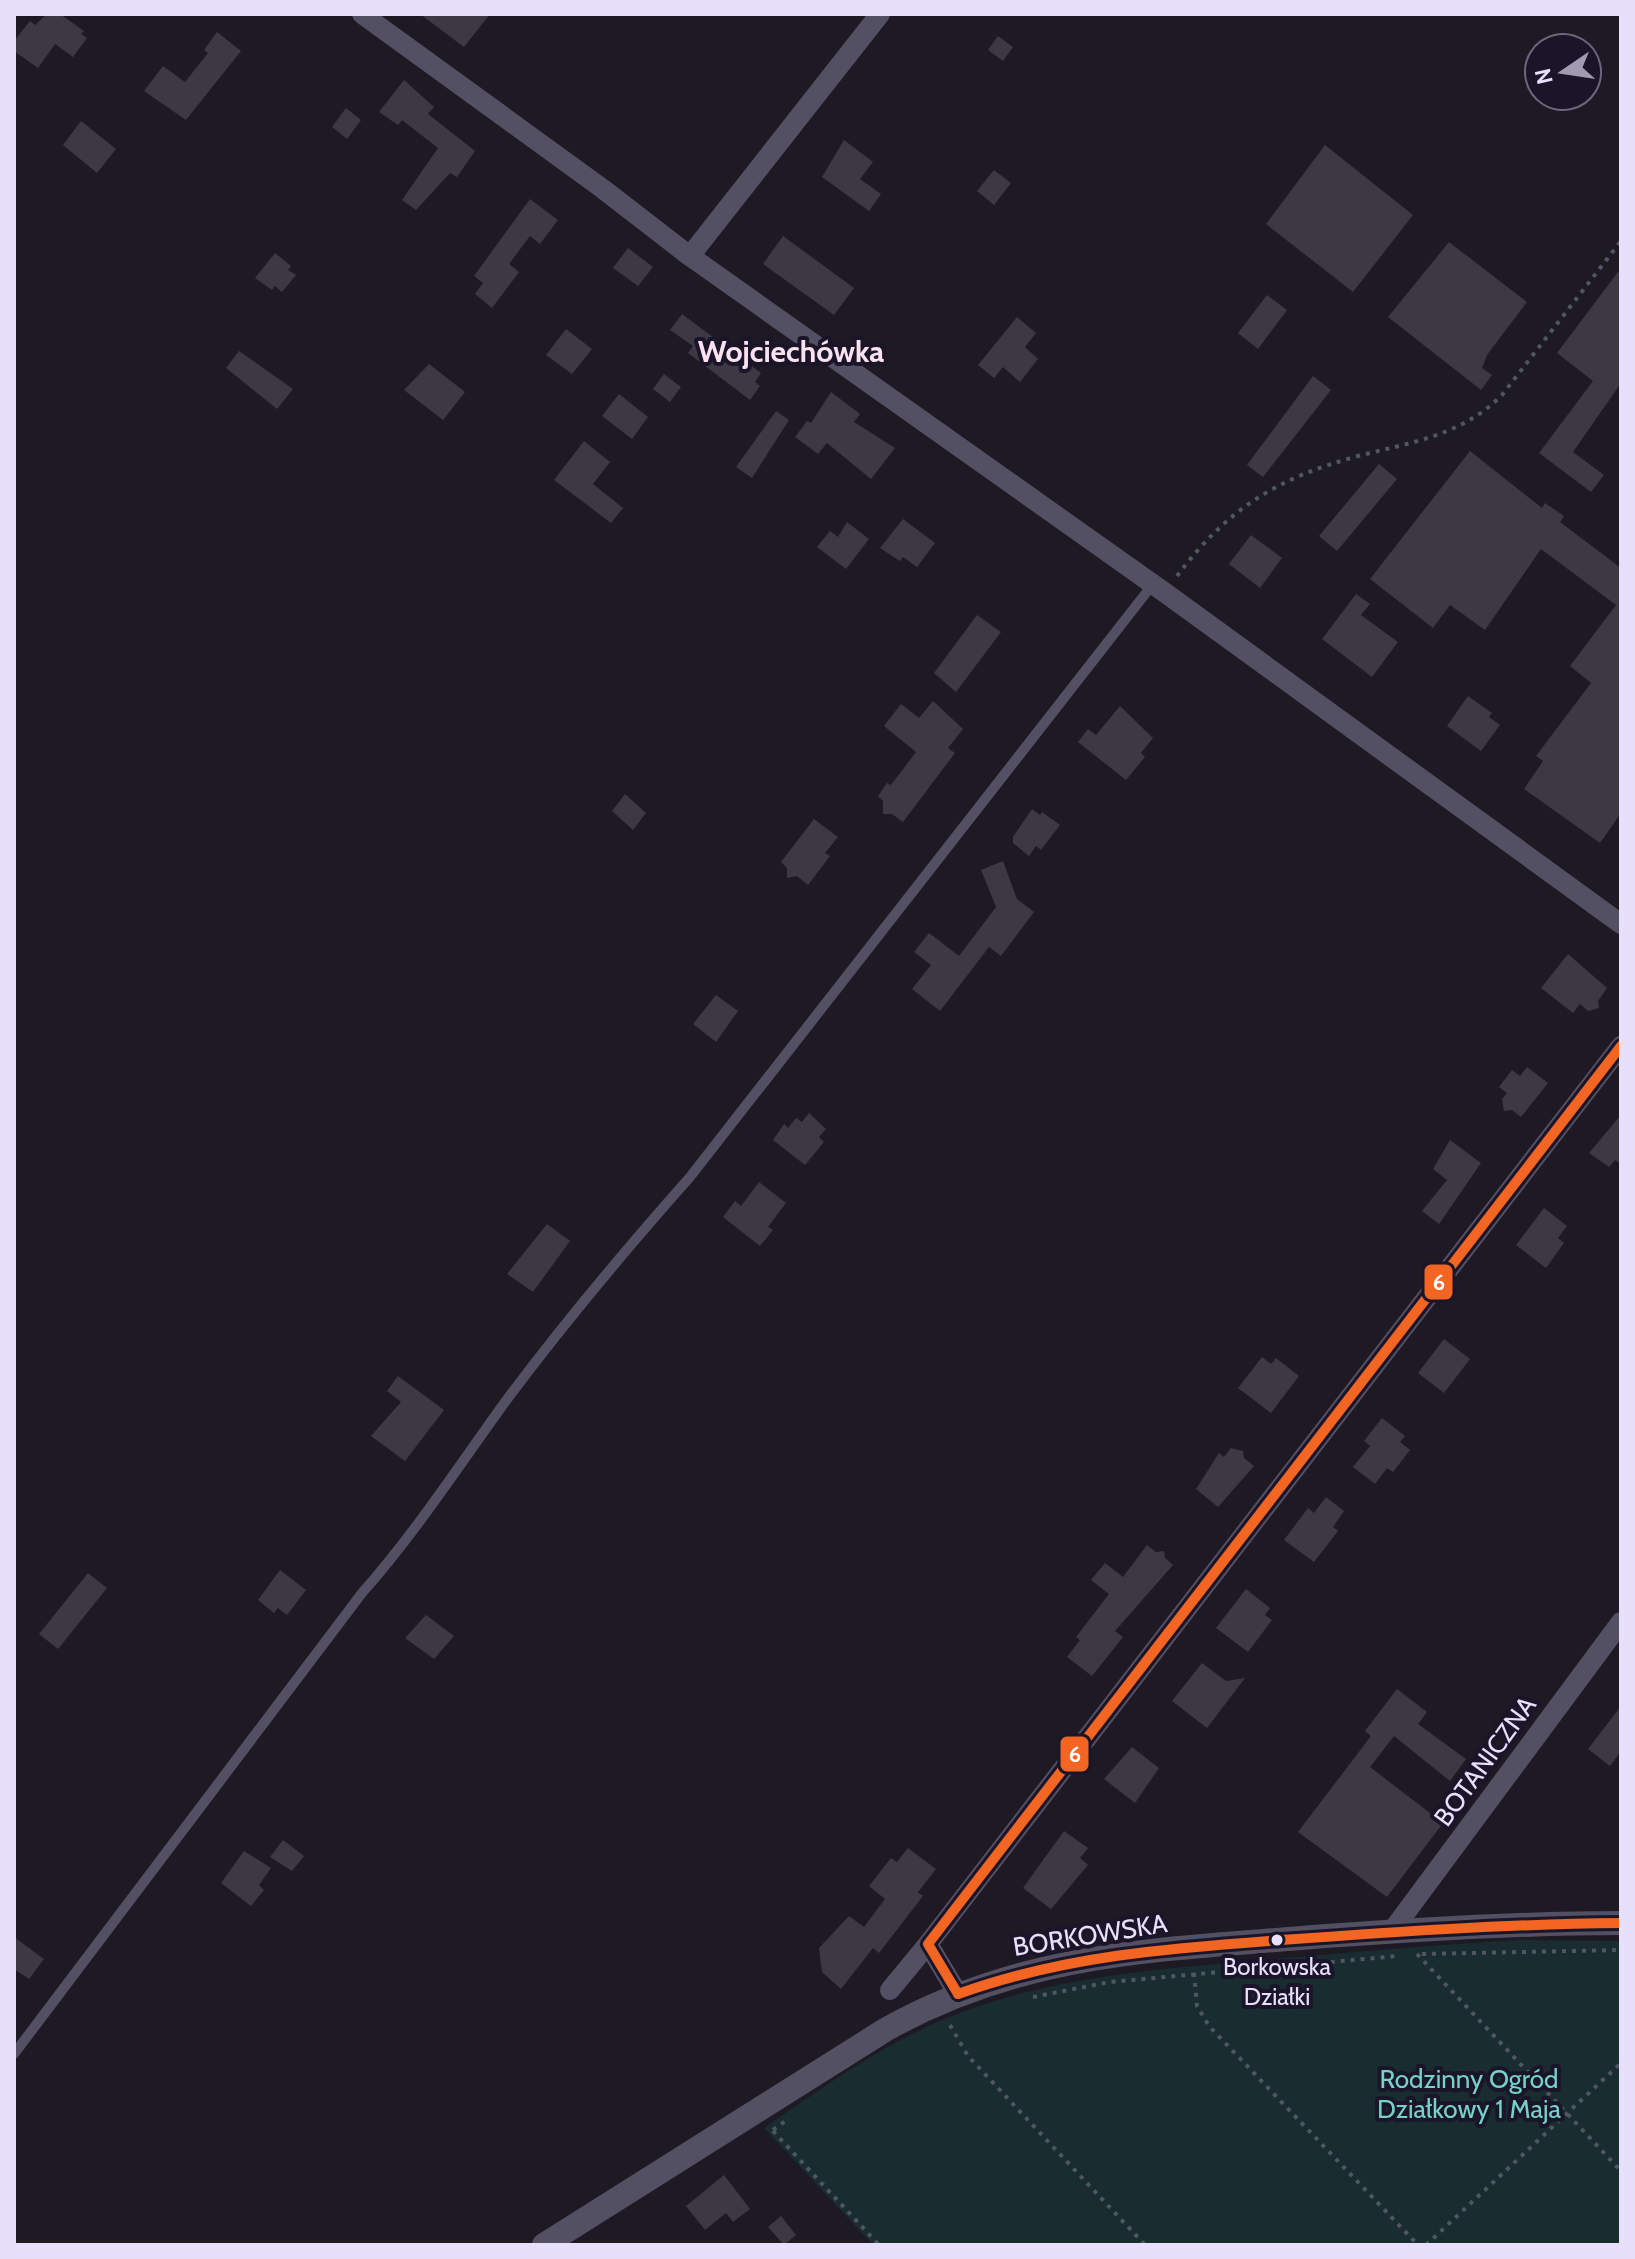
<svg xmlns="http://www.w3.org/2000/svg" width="1635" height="2259" viewBox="0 0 1635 2259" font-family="Cabin,sans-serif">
	<rect width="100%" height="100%" fill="#1d1a24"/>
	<path fill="#192c30" d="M 1519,1940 L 1621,1941 L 1621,2245 L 873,2245 L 764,2128 C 826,2085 891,2038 962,2012 C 1056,1977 1155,1969 1254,1961 C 1342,1953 1430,1945 1519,1940 Z"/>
	<g fill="#3c3945">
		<polygon points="47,14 60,14 84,31 81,34 87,38 73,57 55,44 38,68 14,51 14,41 30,21 35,25"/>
		<polygon points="420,14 490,14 464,47"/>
		<polygon points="217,32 241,51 186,120 144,91 163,66 185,82 208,53 204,50"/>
		<polygon points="998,36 1013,47 1003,61 988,50"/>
		<polygon points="404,80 434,107 428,114 475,151 457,177 450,173 416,210 402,200 438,148 402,120 398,125 379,112"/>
		<polygon points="346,108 361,120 347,139 332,127"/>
		<polygon points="81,121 116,149 97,173 63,145"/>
		<polygon points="844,140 873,162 860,179 881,194 869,211 822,177"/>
		<polygon points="1325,145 1413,215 1353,292 1266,224"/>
		<polygon points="994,170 1011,183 994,205 977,191"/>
		<polygon points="530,199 558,220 540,244 530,236 509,264 519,272 492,308 475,294 483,283 474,276"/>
		<polygon points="783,236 854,288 834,315 763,264"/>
		<polygon points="1449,242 1527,302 1487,355 1482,368 1492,375 1481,390 1388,317"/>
		<polygon points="628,248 653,267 638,286 613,268"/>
		<polygon points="275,253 291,266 288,270 296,275 282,292 275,286 272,290 255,278"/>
		<polygon points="1621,268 1621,383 1573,452 1604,475 1591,492 1539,453 1593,381 1557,353"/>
		<polygon points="1267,295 1287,310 1258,349 1238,333"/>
		<polygon points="682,314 761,373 755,382 760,386 750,400 688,353 693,346 670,330"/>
		<polygon points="1017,317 1036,333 1025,347 1038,359 1020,382 1003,367 994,378 978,365"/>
		<polygon points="566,329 592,349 572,374 546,355"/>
		<polygon points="239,351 293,389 277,409 226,368"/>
		<polygon points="429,364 465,392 443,420 404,390"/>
		<polygon points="664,374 681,387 670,402 653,389"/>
		<polygon points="1313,376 1331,390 1263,477 1247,465"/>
		<polygon points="831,392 860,414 854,422 895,448 871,479 827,443 818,454 795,437 807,421 811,423"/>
		<polygon points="619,394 648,417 632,439 602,416"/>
		<polygon points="776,411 789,420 752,478 736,467"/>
		<polygon points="584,441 610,462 593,484 623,508 611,523 554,480"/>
		<polygon points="1470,451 1542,508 1545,503 1564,516 1560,522 1621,568 1621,813 1600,843 1524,789 1543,761 1536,756 1591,683 1570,666 1616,605 1541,549 1485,630 1450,605 1433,628 1370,579"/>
		<polygon points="1379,464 1397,479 1337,551 1319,536"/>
		<polygon points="903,519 935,543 917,567 903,557 900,561 880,548"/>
		<polygon points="847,522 869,539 846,569 817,547 830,531 838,537"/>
		<polygon points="1251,535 1282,558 1260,588 1229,564"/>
		<polygon points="1356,594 1370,604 1361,615 1398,642 1372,677 1322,639"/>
		<polygon points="977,615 1001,632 956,692 934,673"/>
		<polygon points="1468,696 1492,713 1489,717 1500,725 1481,751 1447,726"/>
		<polygon points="933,701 963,729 948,748 955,753 903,822 892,814 883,814 883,801 878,796 887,783 891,785 916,752 884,726 901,704 919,718"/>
		<polygon points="1120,706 1153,738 1141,753 1145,757 1126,780 1078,742 1088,729 1096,735"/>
		<polygon points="625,794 646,813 633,830 612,811"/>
		<polygon points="1032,809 1040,815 1042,812 1060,825 1041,850 1036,846 1029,856 1013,843 1013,837"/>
		<polygon points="814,819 838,837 825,853 830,856 808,885 797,876 787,878 787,868 781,862"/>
		<polygon points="1003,861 1017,899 1034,912 1001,956 989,947 940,1011 912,989 931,965 914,952 929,933 959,956 996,907 981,870"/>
		<polygon points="1568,954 1607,988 1598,1001 1599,1008 1588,1011 1580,1004 1573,1013 1541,988"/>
		<polygon points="716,995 738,1011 716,1042 693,1024"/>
		<polygon points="1527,1067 1548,1083 1521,1117 1512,1110 1504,1111 1502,1099 1507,1093 1499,1087 1512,1070 1520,1076"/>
		<polygon points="809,1113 826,1129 819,1137 824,1142 805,1165 773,1140 784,1124 788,1128 796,1118 802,1122"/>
		<polygon points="1621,1115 1621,1164 1615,1160 1609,1167 1589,1153"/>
		<polygon points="1450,1140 1481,1163 1439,1224 1422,1211 1447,1180 1433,1169"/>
		<polygon points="759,1182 786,1203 768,1227 773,1230 760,1246 723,1217 735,1201 741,1206"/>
		<polygon points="1544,1208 1567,1226 1558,1238 1564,1243 1546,1268 1516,1245"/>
		<polygon points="547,1224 570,1241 533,1292 507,1274"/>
		<polygon points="1444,1339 1470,1359 1444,1393 1418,1373"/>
		<polygon points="1262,1357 1271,1364 1276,1358 1299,1376 1271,1413 1238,1388"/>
		<polygon points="398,1376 444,1410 405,1461 371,1436 401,1402 387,1391"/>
		<polygon points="1382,1418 1405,1436 1400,1442 1410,1450 1393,1472 1387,1468 1375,1484 1353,1467 1370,1446 1364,1441"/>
		<polygon points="1231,1448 1243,1451 1244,1458 1254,1466 1218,1507 1196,1489 1219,1453 1224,1457"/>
		<polygon points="1326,1497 1344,1511 1333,1527 1338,1531 1314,1562 1284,1540 1308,1508 1314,1513"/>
		<polygon points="1147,1545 1156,1552 1164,1551 1165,1558 1173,1565 1115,1631 1123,1637 1092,1676 1067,1657 1080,1640 1076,1637 1109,1594 1091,1580 1105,1563 1123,1577"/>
		<polygon points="280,1570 306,1590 287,1615 278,1608 274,1613 258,1600"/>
		<polygon points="88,1573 107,1588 58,1649 39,1634"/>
		<polygon points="1246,1589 1270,1608 1265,1615 1272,1620 1248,1652 1216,1628"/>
		<polygon points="426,1615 454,1636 434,1659 405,1638"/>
		<polygon points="1202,1663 1226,1681 1245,1678 1207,1728 1172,1701"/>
		<polygon points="1397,1689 1427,1712 1418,1724 1466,1759 1450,1781 1394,1736 1370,1767 1443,1823 1387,1897 1298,1832 1371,1736 1365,1731"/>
		<polygon points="1621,1706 1621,1751 1610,1766 1588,1749"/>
		<polygon points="1132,1747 1159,1768 1135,1803 1104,1779"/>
		<polygon points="1064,1831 1088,1848 1080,1858 1088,1865 1051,1909 1023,1888"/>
		<polygon points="283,1840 304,1856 292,1871 270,1857"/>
		<polygon points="908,1848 936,1869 918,1892 923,1896 879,1953 873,1948 841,1989 822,1972 819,1948 849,1916 864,1927 885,1899 869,1886 891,1858 897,1862"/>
		<polygon points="244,1851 271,1868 259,1885 264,1890 251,1906 221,1883"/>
		<polygon points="14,1937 44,1959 29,1979 14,1969"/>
		<polygon points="724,2175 750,2209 733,2222 726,2213 705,2230 686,2206"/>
		<polygon points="781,2216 796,2235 784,2245 768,2227"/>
	</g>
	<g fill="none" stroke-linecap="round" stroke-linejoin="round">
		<g stroke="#4f5664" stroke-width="4" stroke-dasharray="4 6" stroke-linecap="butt">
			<path d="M 1177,576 C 1227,509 1277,478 1358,456 C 1412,442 1461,436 1502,395 L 1621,241"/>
			<polyline points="1417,1954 1621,2171"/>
			<polyline points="1422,1954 1621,1950"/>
			<polyline points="1194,1973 1197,2006 1209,2026 1418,2245"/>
			<polyline points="1033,1997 1110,1982 1397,1956"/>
			<polyline points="950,2025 968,2056 1145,2245"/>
			<polyline points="773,2130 787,2120"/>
			<polyline points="773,2131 879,2245"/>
			<polyline points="1426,2245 1621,2063"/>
		</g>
		<path stroke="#535063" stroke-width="10" d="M 14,2054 L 362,1593 C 416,1532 460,1464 508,1398 C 565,1322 627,1248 690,1177 L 1153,584"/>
		<g stroke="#535063" stroke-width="20">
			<polyline points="362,14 603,189 687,254 1164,592 1621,924"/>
			<polyline points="690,256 880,14"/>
			<polyline points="1392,1931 1621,1622"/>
			<polyline points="890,1990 928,1944"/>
			<polyline points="958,1994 928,1944 1621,1046"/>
		</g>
		<path stroke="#535063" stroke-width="24" d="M 544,2245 L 885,2030 C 1019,1954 1151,1950 1301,1938 C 1407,1930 1514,1923 1621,1923"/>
		<g stroke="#1b1529" stroke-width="16">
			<g id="bus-1">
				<polyline points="958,1994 928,1944 1621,1046"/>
				<path d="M 958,1994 C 1063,1956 1170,1948 1281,1940 C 1394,1932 1507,1924 1621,1923"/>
			</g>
		</g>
		<use href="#bus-1" stroke="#f26522" stroke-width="10"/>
	</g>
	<circle fill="#e7e0fb" stroke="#1b1529" stroke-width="3" cx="1277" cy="1940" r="7"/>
	<g text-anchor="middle" stroke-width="8" stroke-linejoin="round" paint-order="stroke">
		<g font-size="24" fill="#e7e0fb" stroke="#1b1529">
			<text x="1277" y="1975">Borkowska<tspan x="1277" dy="30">Działki</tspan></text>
		</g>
		<g font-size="26" fill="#e7e0fb" stroke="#1b1529">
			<text transform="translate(1485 1761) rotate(-54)" y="9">BOTANICZNA</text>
			<text transform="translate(1090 1935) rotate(-9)" y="9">BORKOWSKA</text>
		</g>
		<g font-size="26" fill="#75d2c8" stroke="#1b1529">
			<text x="1469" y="2088">Rodzinny Ogród<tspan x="1469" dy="30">Działkowy 1 Maja</tspan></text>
		</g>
		<g font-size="30" font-weight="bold" fill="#fbe2ef" stroke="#1b1529">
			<text x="791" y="362">Wojciechówka</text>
		</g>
	</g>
	<g stroke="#1b1529" stroke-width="3">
		<rect x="1423" y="1263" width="31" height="38" rx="8" fill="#f26522"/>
		<rect x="1059" y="1735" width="31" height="38" rx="8" fill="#f26522"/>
	</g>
	<g font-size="22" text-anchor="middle" font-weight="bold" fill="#fff">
		<text x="1439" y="1290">6</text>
		<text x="1075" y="1762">6</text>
	</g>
	<rect width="1635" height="2259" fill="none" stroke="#e7e0fb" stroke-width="32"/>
	<g transform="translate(1563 72) rotate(257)"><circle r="38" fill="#1b1529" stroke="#6d667d" stroke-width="2"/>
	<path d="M0-6L14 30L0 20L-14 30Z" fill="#a09bb0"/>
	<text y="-12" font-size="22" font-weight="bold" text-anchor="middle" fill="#e7e0fb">N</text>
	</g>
</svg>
